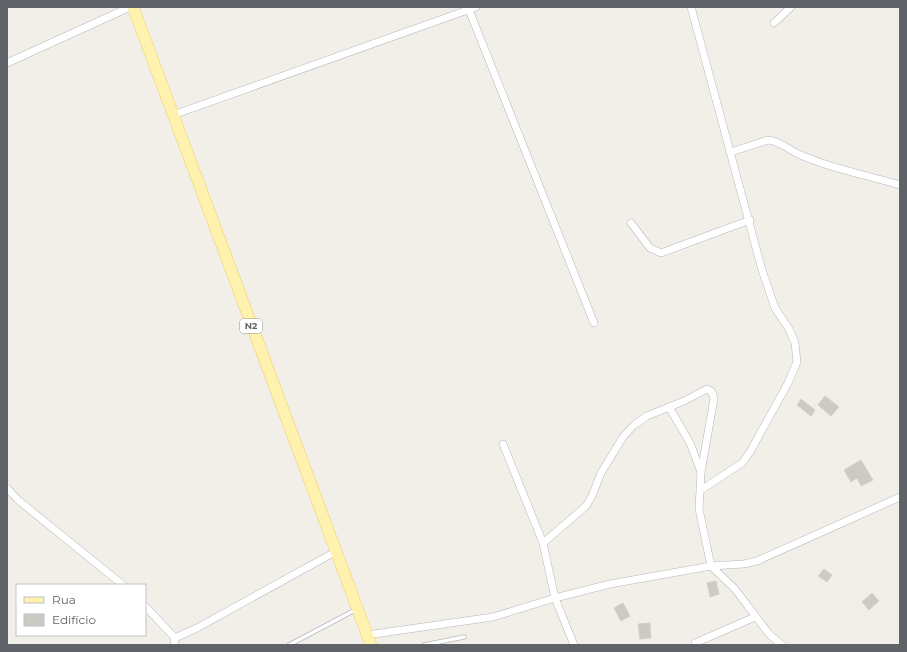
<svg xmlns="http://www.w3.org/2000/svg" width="907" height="652" viewBox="0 0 907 652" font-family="Montserrat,sans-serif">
	<rect width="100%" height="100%" fill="#f1efe8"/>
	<g fill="#cccac5" stroke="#d6d1c6">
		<polygon points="825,396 839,407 831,416 818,405"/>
		<polygon points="801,399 815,410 811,416 797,405"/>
		<polygon points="861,460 873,480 861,486 857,478 851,482 844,470"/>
		<polygon points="824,569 832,575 827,582 818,576"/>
		<polygon points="716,581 719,594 710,597 707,583"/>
		<polygon points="872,593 879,601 869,610 862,602"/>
		<polygon points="623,603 630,616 621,621 614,608"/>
		<polygon points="650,623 651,638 640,639 638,624"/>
	</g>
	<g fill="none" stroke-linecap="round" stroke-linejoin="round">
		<g stroke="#b5b8bc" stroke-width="5">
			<g id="lane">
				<polyline points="289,645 357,609"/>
				<polyline points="424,645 464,637"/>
			</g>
		</g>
		<g stroke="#b5b8bc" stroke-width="8">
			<g id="street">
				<polyline points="691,7 762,270 775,308 789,329 795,343 797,362 788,383 750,452 742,463 701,490"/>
				<polyline points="469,10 594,323"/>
				<polyline points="774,23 791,7"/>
				<polyline points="7,63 130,7"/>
				<polyline points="173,115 476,7"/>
				<path d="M 731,152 L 768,140 C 779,141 787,148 796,153 C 829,168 866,175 900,185"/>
				<polyline points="631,223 650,248 661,253 750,220"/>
				<polyline points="669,407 690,443 701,472 699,509 711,566 735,589 769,634 782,645"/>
				<polyline points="503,444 543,543"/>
				<polyline points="7,488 18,500 123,585"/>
				<polyline points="145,606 175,638 174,645"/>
				<polyline points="367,635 493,617 555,598 610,584 711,566 744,564 757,561 900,497"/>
				<polyline points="175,638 197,628 335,552"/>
				<polyline points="695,643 755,617"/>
				<polyline points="574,645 555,598 543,543 586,506 592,496 601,473 623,437 634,425 647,416 684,401 707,389 712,392 714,399 701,472"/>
			</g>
		</g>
		<g stroke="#f2c960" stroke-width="12">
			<polyline id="primary" points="133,7 371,645"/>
		</g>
		<use href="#lane" stroke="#fff" stroke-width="3.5"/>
		<use href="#street" stroke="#fff" stroke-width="7"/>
		<use href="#primary" stroke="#fff2af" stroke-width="11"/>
	</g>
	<g text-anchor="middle" stroke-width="3" stroke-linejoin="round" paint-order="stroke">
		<rect fill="#fff" stroke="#8f9295" stroke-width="1" x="240" y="319" width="22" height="14" rx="3"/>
		<g font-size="9" font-weight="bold" fill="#5f6368">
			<text x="251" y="329">N2</text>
		</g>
	</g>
	<rect width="907" height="652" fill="none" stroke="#5f6368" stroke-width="16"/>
	<rect x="16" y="584" width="130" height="52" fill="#ffffff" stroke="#bfc1c3"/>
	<rect x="24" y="597" width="20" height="6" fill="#fff2af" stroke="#bfc1c3"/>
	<text x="52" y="604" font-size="12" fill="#5f6368">Rua</text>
	<rect x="24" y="614" width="20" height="12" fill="#cccac5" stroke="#bfc1c3"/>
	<text x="52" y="624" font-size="12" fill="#5f6368">Edifício</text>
</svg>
